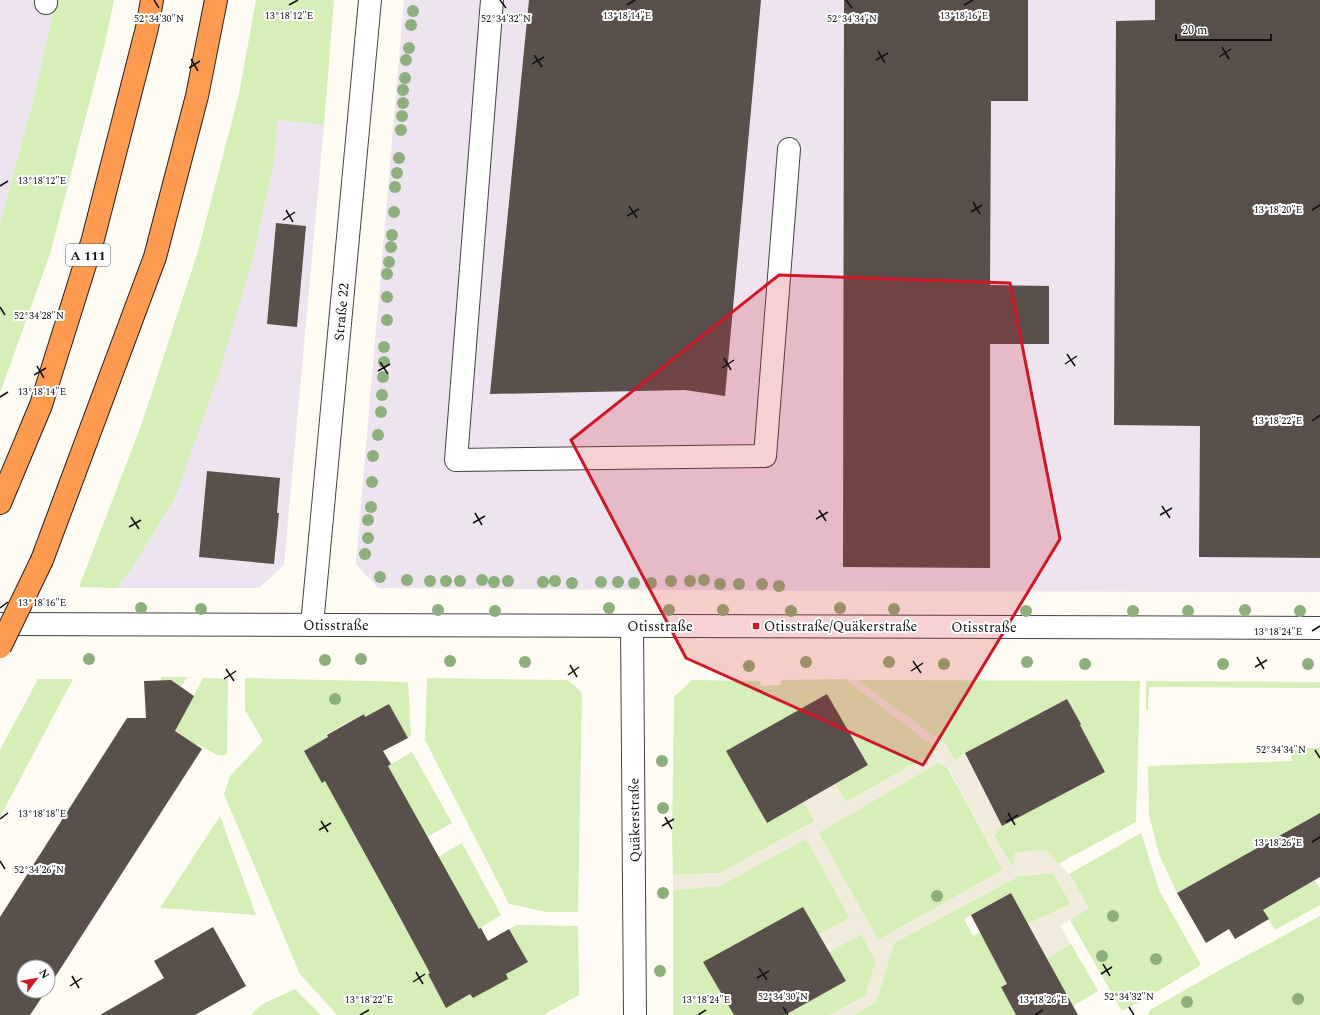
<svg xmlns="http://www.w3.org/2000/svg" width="1320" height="1015" viewBox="0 0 1320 1015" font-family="Spectral,serif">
	<rect width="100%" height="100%" fill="#fffcf3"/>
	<g fill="#ede4ef">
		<polygon points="0,0 56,0 33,101 0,223"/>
		<polygon points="404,0 1320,0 1320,592 818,591 378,588 356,564"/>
		<polygon points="278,120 324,125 284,565 259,588 117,588 132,568 175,498 253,259 274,162"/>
	</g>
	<g fill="#d6eeb7">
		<polygon points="56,0 114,0 105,43 50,254 0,393 0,223 33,101"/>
		<polygon points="256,0 334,0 324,125 278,120 274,162 253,259 218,376 175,498 132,568 117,588 79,587 141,426 198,251 239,94"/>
		<polygon points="161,677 187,677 162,719 161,681"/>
		<path d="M 203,678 L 228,679 L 227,754 C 219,759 207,749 198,744 L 197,746 L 175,731 Z"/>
		<polygon points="245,678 408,682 411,735 408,738 389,704 365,717 363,714 327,734 328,737 323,782 331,777 336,801 374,869 399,897 391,902 420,954 437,969 428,974 446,1007 470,994 473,998 508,979 506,974 528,962 509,929 517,925 578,926 579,995 543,1015 337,1015 300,974 224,794 230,776 263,741 245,710"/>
		<polygon points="427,678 568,680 582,693 578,912 547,912 509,904 425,740"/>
		<polygon points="38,679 73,679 0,817 0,750"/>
		<polygon points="845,679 939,750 846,802 835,784 868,765 854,739 750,792 767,823 804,802 815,821 720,873 673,875 672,837 674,697 692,680 760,681 761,686 781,685 781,680"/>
		<polygon points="857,680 1140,681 1136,822 1058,864 1045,850 1014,870 994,835 1002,826 1105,772 1075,728 1081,724 1067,699 965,753 955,761 947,746"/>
		<polygon points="1146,681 1320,682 1320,688 1149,687 1148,710 1146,710"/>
		<polygon points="1291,748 1320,748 1320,823 1285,843 1279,835 1240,858 1206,888 1200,880 1177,893 1159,854 1149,815 1148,766 1292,761"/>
		<polygon points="412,752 452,823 427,837 388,766"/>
		<polygon points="938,763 947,767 1003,870 878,940 818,833"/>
		<polygon points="220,816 256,915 160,908"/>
		<polygon points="1141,833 1160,892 1201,965 1143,1000 1122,1011 1070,920 1089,908 1069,874"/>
		<polygon points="806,838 850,918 818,935 703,962 734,1015 673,1015 673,890 720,886"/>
		<polygon points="462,843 501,915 479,929 438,857"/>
		<polygon points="1053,873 1071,904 1028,924 1011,893 964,919 973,936 980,932 1007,984 1001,987 1016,1015 853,1015 876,1002 894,943 1019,876"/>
		<polygon points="1315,880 1320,889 1320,905 1275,930 1263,910"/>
		<polygon points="1320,916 1320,1015 1148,1015 1150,1010 1220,970"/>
		<polygon points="861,934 876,961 865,996 830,1015 785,1015 846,981 829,952"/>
		<polygon points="1071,944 1098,991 1073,1006 1047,958"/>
		<polygon points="295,989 321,1015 251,1015 261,1005"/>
	</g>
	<path fill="#f2ecdf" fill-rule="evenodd" d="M 845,679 L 857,680 L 947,746 L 955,761 L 965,753 L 1002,826 L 994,835 L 1013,869 L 1015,852 L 1045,850 L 1069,874 L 1089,908 L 1060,926 L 1071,944 L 1047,958 L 1028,924 L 1071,904 L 1053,873 L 1019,876 L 894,943 L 876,1002 L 853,1015 L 830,1015 L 865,996 L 876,961 L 861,934 L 829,952 L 818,935 L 850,918 L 806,839 L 720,886 L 673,890 L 673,875 L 720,873 L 815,821 L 804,802 L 835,784 L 846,802 L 939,750 ZM 938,763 L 948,767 L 1003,870 L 878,940 L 819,833 Z"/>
	<g fill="#5a504b">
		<polygon points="529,0 761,0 725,396 685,390 490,394"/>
		<polygon points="844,0 1028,0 1028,101 991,101 990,285 1049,286 1049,344 990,344 990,568 843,567"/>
		<polygon points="1155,0 1320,0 1320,558 1199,557 1200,426 1114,425 1116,21 1155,20"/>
		<polygon points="276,223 306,226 297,327 267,324"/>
		<polygon points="207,471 280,478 277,513 279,513 274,564 199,557"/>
		<polygon points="171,680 194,696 175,731 202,749 48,988 48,967 24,967 24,991 46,991 30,1015 0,1015 0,917 127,718 146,718 144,681"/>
		<polygon points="827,694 868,765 767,823 726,751"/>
		<polygon points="1067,699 1081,724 1080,725 1105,772 1002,826 965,753"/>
		<polygon points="389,704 408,738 383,751 391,764 388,766 479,929 481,928 488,941 509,929 528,962 506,974 508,979 473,998 470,994 446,1008 428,974 430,973 391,901 325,781 322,783 304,751 328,737 327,735 364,714 365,717"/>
		<polygon points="1320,813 1320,877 1263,910 1269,919 1235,939 1229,929 1206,943 1177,893"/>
		<polygon points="1011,893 1028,924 1078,1015 1016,1015 1001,987 1007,984 971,915"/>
		<polygon points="803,907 846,981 785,1015 734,1015 703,962"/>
		<polygon points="213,927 246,986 195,1015 100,1015 164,978 154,961"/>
	</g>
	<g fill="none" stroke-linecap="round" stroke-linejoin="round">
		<g stroke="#434343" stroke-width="24">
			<g id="minor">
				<polyline points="492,0 456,460 765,456 789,149"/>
				<polyline points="46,3 46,0"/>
				<polyline points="0,624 1320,628"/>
				<polyline points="312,625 370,0"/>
				<polyline points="632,626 635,1015"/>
			</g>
		</g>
		<g stroke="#212121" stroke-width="24">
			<g id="highway">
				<polyline points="0,503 41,405 93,239 147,28 152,0"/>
				<polyline points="42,560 155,257 197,96 216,0"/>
			</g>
		</g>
		<use href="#minor" stroke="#fff" stroke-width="22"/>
		<use href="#highway" stroke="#ff9b51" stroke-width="22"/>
		<g stroke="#212121" stroke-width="24" stroke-linecap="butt">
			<polyline id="highway-bridge" points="0,647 42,560"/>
		</g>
		<use href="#highway-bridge" stroke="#ff9b51" stroke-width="22"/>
	</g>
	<g fill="#8caf7b">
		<circle cx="413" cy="11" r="6"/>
		<circle cx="411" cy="25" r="6"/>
		<circle cx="409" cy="48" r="6"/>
		<circle cx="406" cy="60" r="6"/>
		<circle cx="405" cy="78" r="6"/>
		<circle cx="403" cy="90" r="6"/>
		<circle cx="403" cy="103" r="6"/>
		<circle cx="402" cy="116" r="6"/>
		<circle cx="401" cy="130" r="6"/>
		<circle cx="399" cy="158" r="6"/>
		<circle cx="397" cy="173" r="6"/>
		<circle cx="395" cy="187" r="6"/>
		<circle cx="394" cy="212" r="6"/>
		<circle cx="392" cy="235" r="6"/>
		<circle cx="391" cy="247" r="6"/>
		<circle cx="389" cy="262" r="6"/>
		<circle cx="387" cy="274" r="6"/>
		<circle cx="387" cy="297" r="6"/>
		<circle cx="387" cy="320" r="6"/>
		<circle cx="384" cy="347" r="6"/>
		<circle cx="384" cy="362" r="6"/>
		<circle cx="383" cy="377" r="6"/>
		<circle cx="382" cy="395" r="6"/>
		<circle cx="381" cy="412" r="6"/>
		<circle cx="378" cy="435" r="6"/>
		<circle cx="373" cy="456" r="6"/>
		<circle cx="372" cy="482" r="6"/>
		<circle cx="371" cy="507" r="6"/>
		<circle cx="368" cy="520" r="6"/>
		<circle cx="368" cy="538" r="6"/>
		<circle cx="365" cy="554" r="6"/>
		<circle cx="380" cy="577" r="6"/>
		<circle cx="407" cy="580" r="6"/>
		<circle cx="482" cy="580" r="6"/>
		<circle cx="704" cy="580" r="6"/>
		<circle cx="430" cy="581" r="6"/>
		<circle cx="446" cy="581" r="6"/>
		<circle cx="460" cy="581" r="6"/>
		<circle cx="508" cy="581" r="6"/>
		<circle cx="555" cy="581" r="6"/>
		<circle cx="671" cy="581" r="6"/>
		<circle cx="690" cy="581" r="6"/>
		<circle cx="494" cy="582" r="6"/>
		<circle cx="543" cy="582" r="6"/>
		<circle cx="601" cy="582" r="6"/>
		<circle cx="618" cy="582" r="6"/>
		<circle cx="572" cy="583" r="6"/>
		<circle cx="634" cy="583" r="6"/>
		<circle cx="651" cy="583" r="6"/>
		<circle cx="720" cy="584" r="6"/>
		<circle cx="739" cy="584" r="6"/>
		<circle cx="762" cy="584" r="6"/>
		<circle cx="779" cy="586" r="6"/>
		<circle cx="141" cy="608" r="6"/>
		<circle cx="609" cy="608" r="6"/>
		<circle cx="840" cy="608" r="6"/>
		<circle cx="201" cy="609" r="6"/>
		<circle cx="894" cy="609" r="6"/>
		<circle cx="438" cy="610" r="6"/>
		<circle cx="669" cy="610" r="6"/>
		<circle cx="723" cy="610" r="6"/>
		<circle cx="1245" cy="610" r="6"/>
		<circle cx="495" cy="611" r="6"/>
		<circle cx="791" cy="611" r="6"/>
		<circle cx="1026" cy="611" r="6"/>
		<circle cx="1133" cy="611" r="6"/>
		<circle cx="1188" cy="611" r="6"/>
		<circle cx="1300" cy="611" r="6"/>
		<circle cx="89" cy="659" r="6"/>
		<circle cx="361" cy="659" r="6"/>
		<circle cx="325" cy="660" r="6"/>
		<circle cx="450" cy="661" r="6"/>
		<circle cx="525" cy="662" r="6"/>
		<circle cx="806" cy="662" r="6"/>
		<circle cx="889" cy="662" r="6"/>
		<circle cx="1027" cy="662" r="6"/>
		<circle cx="944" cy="664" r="6"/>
		<circle cx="1085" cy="664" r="6"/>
		<circle cx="1223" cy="664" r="6"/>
		<circle cx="1308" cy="664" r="6"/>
		<circle cx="749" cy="666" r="6"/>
		<circle cx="335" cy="699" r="6"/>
		<circle cx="662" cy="761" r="6"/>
		<circle cx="663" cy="808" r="6"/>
		<circle cx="663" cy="893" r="6"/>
		<circle cx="937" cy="896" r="6"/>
		<circle cx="1113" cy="916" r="6"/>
		<circle cx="1102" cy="956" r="6"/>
		<circle cx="1156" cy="959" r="6"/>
		<circle cx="660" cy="971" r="6"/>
		<circle cx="1298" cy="999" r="6"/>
		<circle cx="1187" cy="1002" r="6"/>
	</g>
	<path fill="#cf1827" fill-opacity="0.2" stroke="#cf1827" stroke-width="3" stroke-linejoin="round" d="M 779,275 L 1010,283 L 1060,539 L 923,765 L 686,658 L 571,440 Z"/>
	<path fill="none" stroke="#101010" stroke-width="1.5" d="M 154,0 L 159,8M 500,0 L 506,8M 846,0 L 852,8M 289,5 L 298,0M 627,5 L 635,0M 964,5 L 973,0M 1222,47 L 1229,59M 878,51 L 885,63M 534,55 L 542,67M 1219,57 L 1231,49M 191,59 L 198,71M 876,60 L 888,53M 532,64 L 544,57M 189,68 L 200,61M 0,186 L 8,181M 973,202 L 980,214M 629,206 L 637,218M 286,210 L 293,222M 1312,210 L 1320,205M 971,212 L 982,205M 627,216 L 639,209M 283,220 L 295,212M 0,307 L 5,315M 1067,354 L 1075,366M 724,358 L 731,370M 380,362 L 388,374M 1065,364 L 1077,356M 37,366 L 44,378M 722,368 L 734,360M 378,371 L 390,364M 34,375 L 46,368M 0,397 L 8,392M 1312,421 L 1320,415M 1162,506 L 1170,518M 819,510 L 826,521M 475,513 L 482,525M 1160,515 L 1172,508M 131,517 L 139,529M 816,519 L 828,512M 473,523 L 485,516M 129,527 L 141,520M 0,608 L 8,602M 1312,631 L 1320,626M 1257,657 L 1264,669M 913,661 L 921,673M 570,665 L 577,677M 1255,667 L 1267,660M 226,669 L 234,681M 911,671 L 923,663M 568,675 L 579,667M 224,679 L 236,671M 1315,750 L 1320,758M 1008,813 L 1015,825M 665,817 L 672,829M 0,819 L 8,813M 321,821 L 328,832M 1006,822 L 1018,815M 662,826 L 674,819M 319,830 L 331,823M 1312,842 L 1320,837M 0,861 L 5,869M 1103,964 L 1110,976M 759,968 L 767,980M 416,972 L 423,984M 1101,974 L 1112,967M 72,976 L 79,988M 757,978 L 769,971M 413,982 L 425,974M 70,986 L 82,978M 783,1007 L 788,1015M 1129,1007 L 1134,1015M 360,1015 L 369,1010M 698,1015 L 706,1010M 1035,1015 L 1043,1010"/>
	<rect fill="#cf1827" stroke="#fff" stroke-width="1.5" x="752" y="622" width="8" height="8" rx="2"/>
	<g text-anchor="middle" stroke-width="4" stroke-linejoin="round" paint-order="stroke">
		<rect fill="#fff" stroke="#585858" stroke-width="1" x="66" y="244" width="44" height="22" rx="3"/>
		<g font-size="13" font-weight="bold" fill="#101010">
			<text x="88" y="260">A 111</text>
		</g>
		<g font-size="14" fill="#101010" stroke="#fff">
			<text transform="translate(341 312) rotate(-85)" y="5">Straße 22</text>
			<text x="336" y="630">Otisstraße</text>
			<text x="660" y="631">Otisstraße</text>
			<text x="984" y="632">Otisstraße</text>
			<text transform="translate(634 820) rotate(-91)" y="5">Quäkerstraße</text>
		</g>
		<g font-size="14" fill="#101010" stroke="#fff" text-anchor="start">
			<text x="764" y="631">Otisstraße/Quäkerstraße</text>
		</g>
	</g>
	<g font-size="10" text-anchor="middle" fill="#101010" stroke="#fff" stroke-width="4" stroke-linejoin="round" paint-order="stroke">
		<text x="289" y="19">13°18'12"E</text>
		<text x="964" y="19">13°18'16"E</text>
		<text x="627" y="19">13°18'14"E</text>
		<text x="159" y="22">52°34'30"N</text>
		<text x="506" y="22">52°34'32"N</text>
		<text x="852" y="22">52°34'34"N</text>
		<text x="42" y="184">13°18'12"E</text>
		<text x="1278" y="213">13°18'20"E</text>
		<text x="39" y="319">52°34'28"N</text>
		<text x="42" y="395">13°18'14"E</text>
		<text x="1278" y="424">13°18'22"E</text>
		<text x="42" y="606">13°18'16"E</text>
		<text x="1278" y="635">13°18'24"E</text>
		<text x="1281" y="753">52°34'34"N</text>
		<text x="42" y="817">13°18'18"E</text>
		<text x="1278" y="846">13°18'26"E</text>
		<text x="39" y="873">52°34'26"N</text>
		<text x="783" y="1000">52°34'30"N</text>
		<text x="1129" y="1000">52°34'32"N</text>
		<text x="369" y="1003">13°18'22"E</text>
		<text x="706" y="1003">13°18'24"E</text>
		<text x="1043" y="1003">13°18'26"E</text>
	</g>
	<g transform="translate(36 979) rotate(58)"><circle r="19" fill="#ffffff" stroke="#9f9f9f"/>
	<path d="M0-3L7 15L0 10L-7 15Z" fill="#cf1827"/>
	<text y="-6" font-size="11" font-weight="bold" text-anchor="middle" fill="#101010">N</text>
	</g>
	<path d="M1176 34v6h95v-6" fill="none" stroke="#101010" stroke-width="2"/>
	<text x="1182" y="34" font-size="12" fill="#101010" stroke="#ffffff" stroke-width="3" paint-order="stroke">20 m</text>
</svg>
